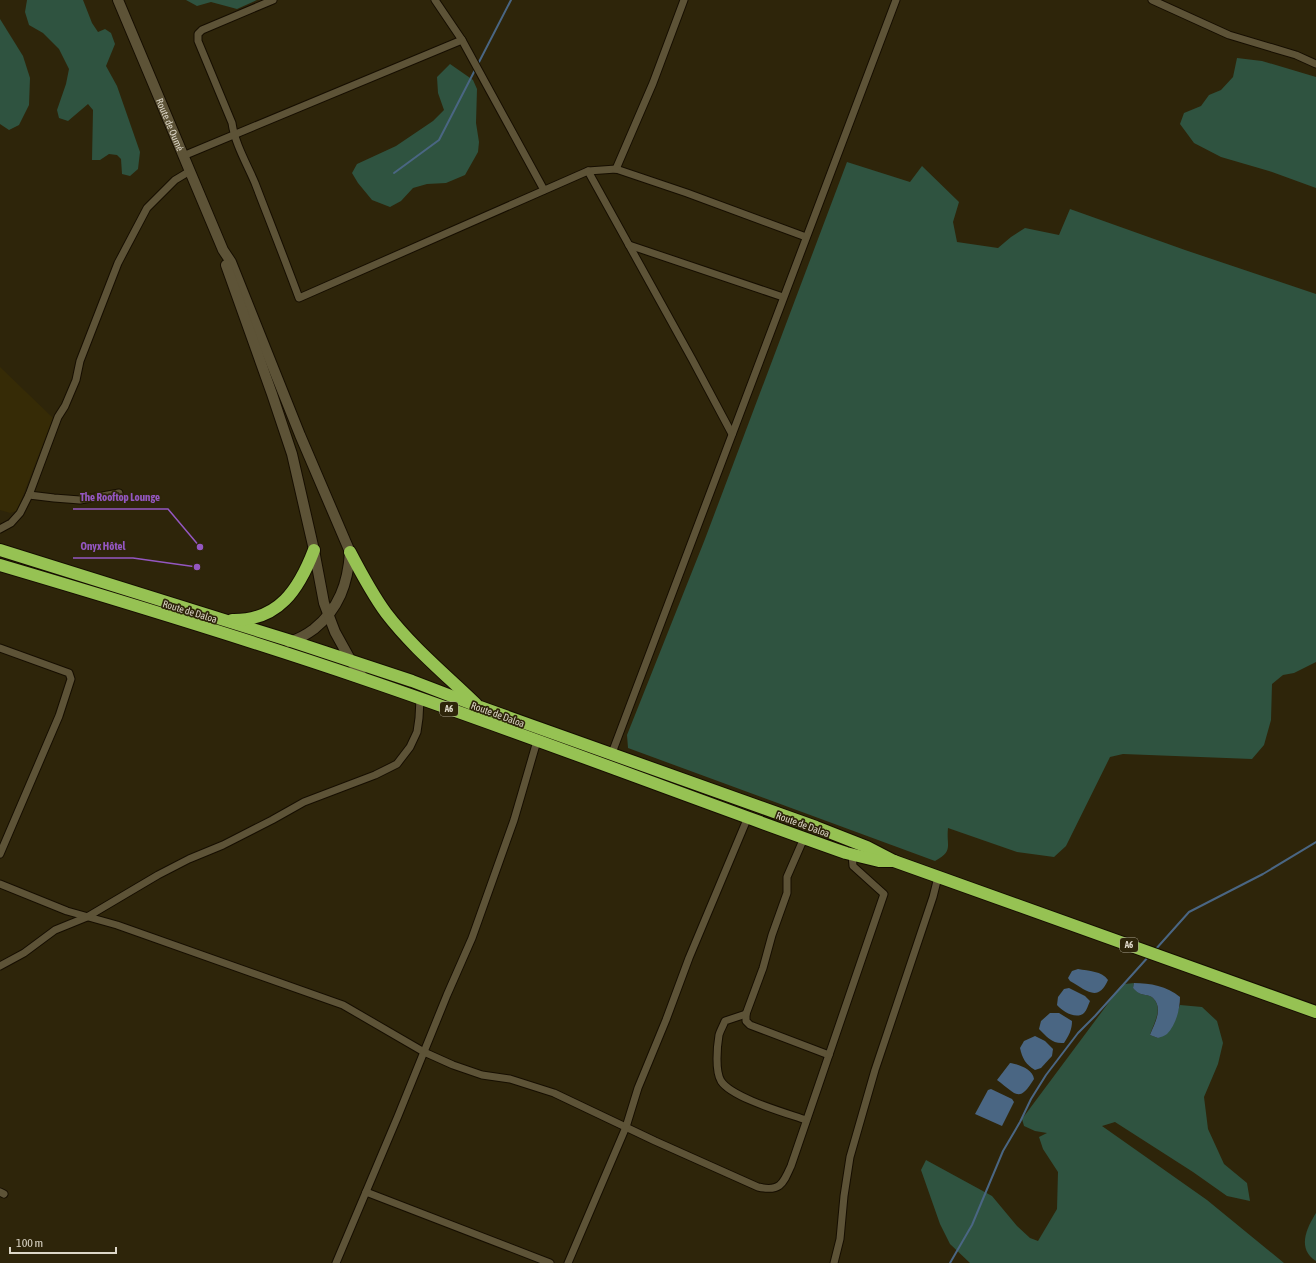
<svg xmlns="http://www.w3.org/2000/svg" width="1316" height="1263" viewBox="0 0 1316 1263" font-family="'Asap Condensed',sans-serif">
	<rect width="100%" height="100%" fill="#2e250a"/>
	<polygon fill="#362b06" points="0,367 53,418 17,511 10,513 0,510"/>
	<g fill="#2f5340">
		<polygon points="27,0 83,0 92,23 98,32 105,29 111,33 115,44 106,66 117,86 140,152 138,169 130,176 122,174 121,159 117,155 109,154 100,160 92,160 93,110 88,104 68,121 59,118 57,110 66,84 69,69 59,49 43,33 29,25 25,12"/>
		<polygon points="186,0 257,0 237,9 211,2 197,6"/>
		<polygon points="0,19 23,56 30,78 29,105 19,125 9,130 0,124"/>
		<polygon points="1237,58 1262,61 1316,77 1316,188 1269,171 1221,157 1194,143 1180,124 1184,113 1201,106 1209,95 1221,90 1233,77"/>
		<polygon points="450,64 473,80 477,89 476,123 479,142 478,152 465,175 446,183 427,184 413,188 401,201 390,207 372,200 358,183 352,173 357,164 396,146 433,121 444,110 438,93 437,77"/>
		<path d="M 847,162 L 910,182 L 922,166 L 959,202 L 953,222 L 957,242 L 998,248 L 1011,237 L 1025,228 L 1059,235 L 1070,209 L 1185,250 L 1316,294 L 1316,662 L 1294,673 L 1283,675 L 1272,684 L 1271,720 L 1264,745 L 1252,759 L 1123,754 L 1110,757 L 1066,846 L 1054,857 L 1017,852 L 948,828 C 946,846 954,851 935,861 L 628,748 L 627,735 L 705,539 Z"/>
		<path d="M 1134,983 L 1133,988 C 1136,990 1138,993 1141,994 C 1145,995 1150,995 1153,998 C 1164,1009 1153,1024 1150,1035 L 1158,1038 L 1174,1022 L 1180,1005 L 1202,1007 L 1217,1021 L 1223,1043 L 1218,1064 L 1204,1097 L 1208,1129 L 1224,1164 L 1247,1183 L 1250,1201 L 1227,1196 L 1193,1172 L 1115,1122 L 1102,1126 L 1207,1200 L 1284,1263 L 970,1263 L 950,1244 L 940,1224 L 921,1170 L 926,1160 L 992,1196 L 1017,1226 L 1030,1238 L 1038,1241 L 1057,1209 L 1058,1172 L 1043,1149 L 1039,1137 L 1047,1133 L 1035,1131 L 1024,1126 L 1022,1119 L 1121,986 L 1125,984 Z"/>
		<path d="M 1316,1213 L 1316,1261 C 1297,1249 1306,1229 1316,1213 Z"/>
	</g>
	<g fill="#4a6683">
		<path d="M 1078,969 C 1089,971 1102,971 1108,980 C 1098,1003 1086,990 1070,981 L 1068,978 L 1072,971 Z"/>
		<path d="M 1134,983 C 1150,983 1167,986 1180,997 C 1180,1009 1176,1025 1167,1034 C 1165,1036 1160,1037 1158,1038 L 1150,1035 C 1154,1024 1164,1009 1153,998 C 1150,995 1145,995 1141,994 C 1138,993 1135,990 1133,988 Z"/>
		<path d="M 1069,988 L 1085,996 L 1090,1001 C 1088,1005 1087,1010 1084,1013 C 1076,1020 1062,1011 1057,1005 L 1058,997 L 1064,989 Z"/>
		<path d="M 1050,1013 L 1059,1013 L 1072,1021 C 1072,1030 1069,1035 1064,1043 C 1052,1044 1047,1037 1039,1029 L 1041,1021 Z"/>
		<path d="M 1035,1036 L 1045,1041 L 1053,1049 L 1052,1056 L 1041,1068 L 1035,1070 C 1026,1065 1022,1058 1020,1048 L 1024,1041 Z"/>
		<path d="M 1010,1063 C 1018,1064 1033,1069 1034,1079 C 1019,1103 1017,1095 997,1080 Z"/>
		<polygon points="991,1089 1012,1099 1014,1102 1002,1126 975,1114 988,1090"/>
	</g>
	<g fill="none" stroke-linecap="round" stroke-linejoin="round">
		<g stroke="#4a6683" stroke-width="2">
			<polyline points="478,64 511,0"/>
			<polyline points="394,173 439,140 476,68"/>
			<polyline points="1155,950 1189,912 1263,874 1316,842"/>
			<polyline points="950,1263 972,1225 1003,1151 1020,1122 1031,1099 1046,1075 1078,1033 1095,1016 1149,956"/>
		</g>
		<g stroke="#160e00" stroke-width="9">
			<g id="street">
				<path d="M 273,0 L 202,30 L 198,34 L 198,41 L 232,123 C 235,144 247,164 255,183 C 270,222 285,260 299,298 L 588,171 L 616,169 L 687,193 L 806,237"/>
				<polyline points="435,0 462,40 544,190"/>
				<polyline points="1152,0 1229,35 1296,55 1316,64"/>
				<polyline points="183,156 462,40"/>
				<polyline points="616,169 653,83 684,0"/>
				<polyline points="588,171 692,359 732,434"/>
				<polyline points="629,245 783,297"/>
				<polyline points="29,495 54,498 80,500 119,493"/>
				<polyline points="0,529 11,523 20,513 29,495 58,417 65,406 76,380 80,361 118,263 147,208 175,180 190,171"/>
				<polyline points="0,648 69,673 71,679 59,716 0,854"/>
				<polyline points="612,753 896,0"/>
				<polyline points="804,838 787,877 787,893 772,935 763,968 746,1014 746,1021 750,1025 829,1055"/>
				<path d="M 0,884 L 67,911 L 117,925 L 343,1005 L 424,1052 L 453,1065 L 482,1075 L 510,1079 L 554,1093 L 655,1141 L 758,1187 C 780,1192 783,1184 791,1166 L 884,894 L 853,866 L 852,855"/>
				<polyline points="0,966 24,953 55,930 87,917 158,875 189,859 223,845 272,820 304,802 375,775 397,764 410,747 417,732 419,718 420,699"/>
				<path d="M 746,1014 L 725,1021 C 723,1026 720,1031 719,1035 C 717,1047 715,1071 721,1081 C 732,1098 786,1113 806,1120"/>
				<polyline points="0,1192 4,1194"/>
				<polyline points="366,1192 550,1263"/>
				<polyline points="336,1263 398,1116 447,995 472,938 514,820 537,741"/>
				<polyline points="568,1263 626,1127 638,1088 666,1020 689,958 748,817"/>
				<polyline points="834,1263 840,1239 844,1196 850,1157 875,1070 933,897 938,877"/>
			</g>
		</g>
		<g stroke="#160e00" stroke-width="12">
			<g id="secondary">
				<path id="s1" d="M 118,0 L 223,250 L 231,262 L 300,435 L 350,552 C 348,583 339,609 314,629 C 306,635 299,639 289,642"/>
				<polyline points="226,265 272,394 292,454 314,550 324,603 335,632 351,661 364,679"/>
			</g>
		</g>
		<g stroke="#160e00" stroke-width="14">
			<g id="highway">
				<polyline points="0,550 291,641 412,681 480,707 816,827 867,847 894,861 1316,1012"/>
				<path d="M 350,552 C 361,573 372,594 386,613 C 412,647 445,674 476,704"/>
				<path d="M 0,565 C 122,601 244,638 364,679 C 526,734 685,796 846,853 L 879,861 L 894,861"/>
				<path d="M 232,620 C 279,621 299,589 314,550"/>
			</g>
		</g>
		<use href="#street" stroke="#5d5337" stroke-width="7"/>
		<use href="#secondary" stroke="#5d5337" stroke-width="10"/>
		<use href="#highway" stroke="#96c253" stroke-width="12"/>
	</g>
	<g text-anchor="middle" stroke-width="3.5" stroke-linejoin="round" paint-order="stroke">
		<g fill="#2e250a" stroke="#a8a28f" stroke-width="1">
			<rect x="440" y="702" width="18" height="14" rx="3"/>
			<rect x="1120" y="938" width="18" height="14" rx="3"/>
		</g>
		<g font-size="9" font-weight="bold" fill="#ddd7c8">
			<text x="449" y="712">A6</text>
			<text x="1129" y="948">A6</text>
		</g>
		<g font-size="10" fill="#ddd7c8" stroke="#2e250a">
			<text dy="4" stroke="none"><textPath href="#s1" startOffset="135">Route de Oumé</textPath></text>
			<text transform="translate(190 611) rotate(17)" y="4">Route de Daloa</text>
			<text transform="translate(498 714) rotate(20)" y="4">Route de Daloa</text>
			<text transform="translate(803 824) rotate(20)" y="4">Route de Daloa</text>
		</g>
	</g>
	<path fill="none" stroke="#9457c1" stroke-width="1.5" d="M200 547L168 509H73M197 567L133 558H73"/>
	<g fill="#9457c1" stroke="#2e250a" stroke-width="1.5">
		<circle cx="200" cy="547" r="4"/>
		<circle cx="197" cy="567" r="4"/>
	</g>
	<g font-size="11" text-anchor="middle" font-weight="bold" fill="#9457c1" stroke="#2e250a" stroke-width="3.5" stroke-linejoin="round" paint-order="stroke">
		<text x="120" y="501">The Rooftop Lounge</text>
		<text x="103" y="550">Onyx Hôtel</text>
	</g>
	<path d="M10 1247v6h106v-6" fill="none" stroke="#ddd7c8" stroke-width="2"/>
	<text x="16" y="1247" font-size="12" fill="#ddd7c8" stroke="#2e250a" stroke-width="3" paint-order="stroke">100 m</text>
</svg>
